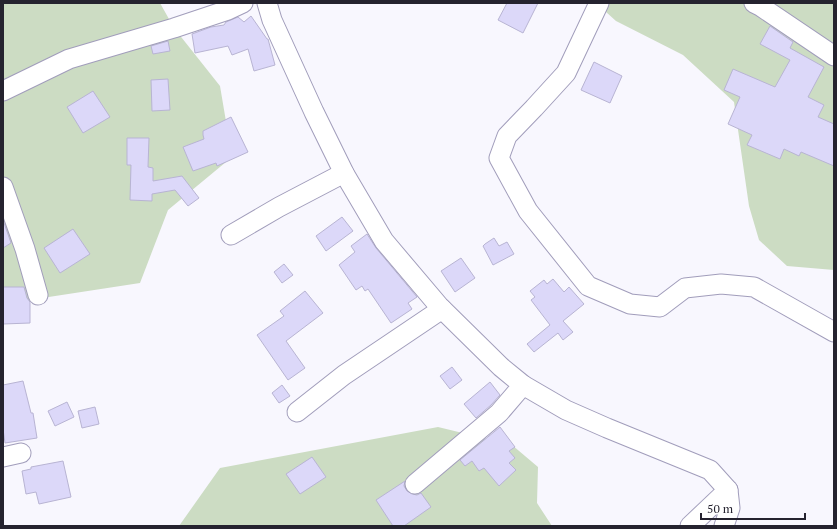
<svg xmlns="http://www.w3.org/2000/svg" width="837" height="529" viewBox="0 0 837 529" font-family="'PT Serif',serif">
	<rect width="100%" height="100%" fill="#f8f7fe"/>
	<g fill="#ccdcc3">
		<polygon points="3,3 160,3 174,28 220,86 232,157 168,210 140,283 3,304"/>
		<polygon points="596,3 834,3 834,270 787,266 759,240 749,206 734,102 683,55 616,21"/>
		<polygon points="438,427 512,445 538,467 537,503 552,526 179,526 220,468"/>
	</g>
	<g fill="#dcd8f9" stroke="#b8b4d3">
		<polygon points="507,3 538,3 523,33 498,20"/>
		<polygon points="251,16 267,39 268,39 275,65 254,71 248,49 232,55 228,46 195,53 192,34 211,27 224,25 226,22 238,17 244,22"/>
		<polygon points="770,26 793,42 790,48 824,67 808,97 824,105 818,117 834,124 834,166 801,152 799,156 784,149 780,159 747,145 752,135 728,124 740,97 724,90 733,69 775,87 790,60 760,44"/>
		<polygon points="168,41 170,51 153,54 151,46"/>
		<polygon points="594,62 622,76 610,103 581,90"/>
		<polygon points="168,79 170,110 152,111 151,80"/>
		<polygon points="93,91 110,117 83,133 67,107"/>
		<polygon points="231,117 248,152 217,166 216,163 193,171 183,147 204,139 203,135 203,131"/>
		<polygon points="127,138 149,138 148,167 153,168 153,181 182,176 199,198 188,206 175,190 152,194 152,201 130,200 131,165 127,165"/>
		<polygon points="342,217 353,231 326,251 316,236"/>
		<polygon points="3,220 11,243 3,248"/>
		<polygon points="73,229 90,254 60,273 44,248"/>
		<polygon points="367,234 376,248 417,297 408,303 412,309 391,323 368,289 365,291 362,286 356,290 339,265 355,252 351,246"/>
		<polygon points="494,238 499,246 507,242 514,254 493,265 483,246 485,244"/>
		<polygon points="461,258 475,278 455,292 441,271"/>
		<polygon points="284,264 293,275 282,283 274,272"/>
		<polygon points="553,279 564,292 569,287 584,304 563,321 573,332 563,340 558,333 534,352 527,344 550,325 531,300 535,297 530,291 544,280 547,284"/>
		<polygon points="3,287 24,287 27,298 30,302 30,323 3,324"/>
		<polygon points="305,291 323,313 286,341 305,368 288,380 257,335 284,316 280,311"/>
		<polygon points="452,367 462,380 450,389 440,376"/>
		<polygon points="23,381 31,413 33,413 37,438 5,443 3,429 3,385"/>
		<polygon points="490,382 500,395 491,405 476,418 464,404"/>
		<polygon points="282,385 290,396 279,403 272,393"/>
		<polygon points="67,402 74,417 55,426 48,411"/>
		<polygon points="95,407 99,424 82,428 78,411"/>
		<polygon points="500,427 515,447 509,451 515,458 509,463 516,470 499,486 484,468 479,471 472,461 465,466 460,460"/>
		<polygon points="312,457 326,477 300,494 286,474"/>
		<polygon points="63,461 71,497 39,504 36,492 26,494 22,471 31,469 31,467"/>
		<polygon points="405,481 404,486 407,491 412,494 417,495 421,493 431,507 404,526 393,526 376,500"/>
	</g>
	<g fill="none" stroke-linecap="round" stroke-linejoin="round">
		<g stroke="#a19dbb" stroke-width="21">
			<g id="minor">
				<polyline points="267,3 272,20 314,112 344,173 384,241 439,306 501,367 523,385 566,410 607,428 710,470 728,490 730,508 724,526"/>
				<polyline points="599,3 566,73 534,108 507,136 499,158 528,211 588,286 630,304 660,307 685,288 721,284 754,287 834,332"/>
				<polyline points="754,3 760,6 834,56"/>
				<polyline points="3,91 69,59 174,28 228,10 243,3"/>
				<polyline points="3,187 25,249 38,295"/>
				<polyline points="231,235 279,207 344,173"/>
				<polyline points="297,412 344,375 442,309"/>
				<polyline points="3,457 21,453"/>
				<polyline points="415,484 499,413 523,385"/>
				<polyline points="690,526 728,490"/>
			</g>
		</g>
		<use href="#minor" stroke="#fff" stroke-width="19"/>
	</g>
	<rect width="837" height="529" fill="none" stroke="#25232f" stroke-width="8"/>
	<path d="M701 513v6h104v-6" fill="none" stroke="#25232f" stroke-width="2"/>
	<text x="707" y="513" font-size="12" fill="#25232f" stroke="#ffffff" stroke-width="3" paint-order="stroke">50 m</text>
</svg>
